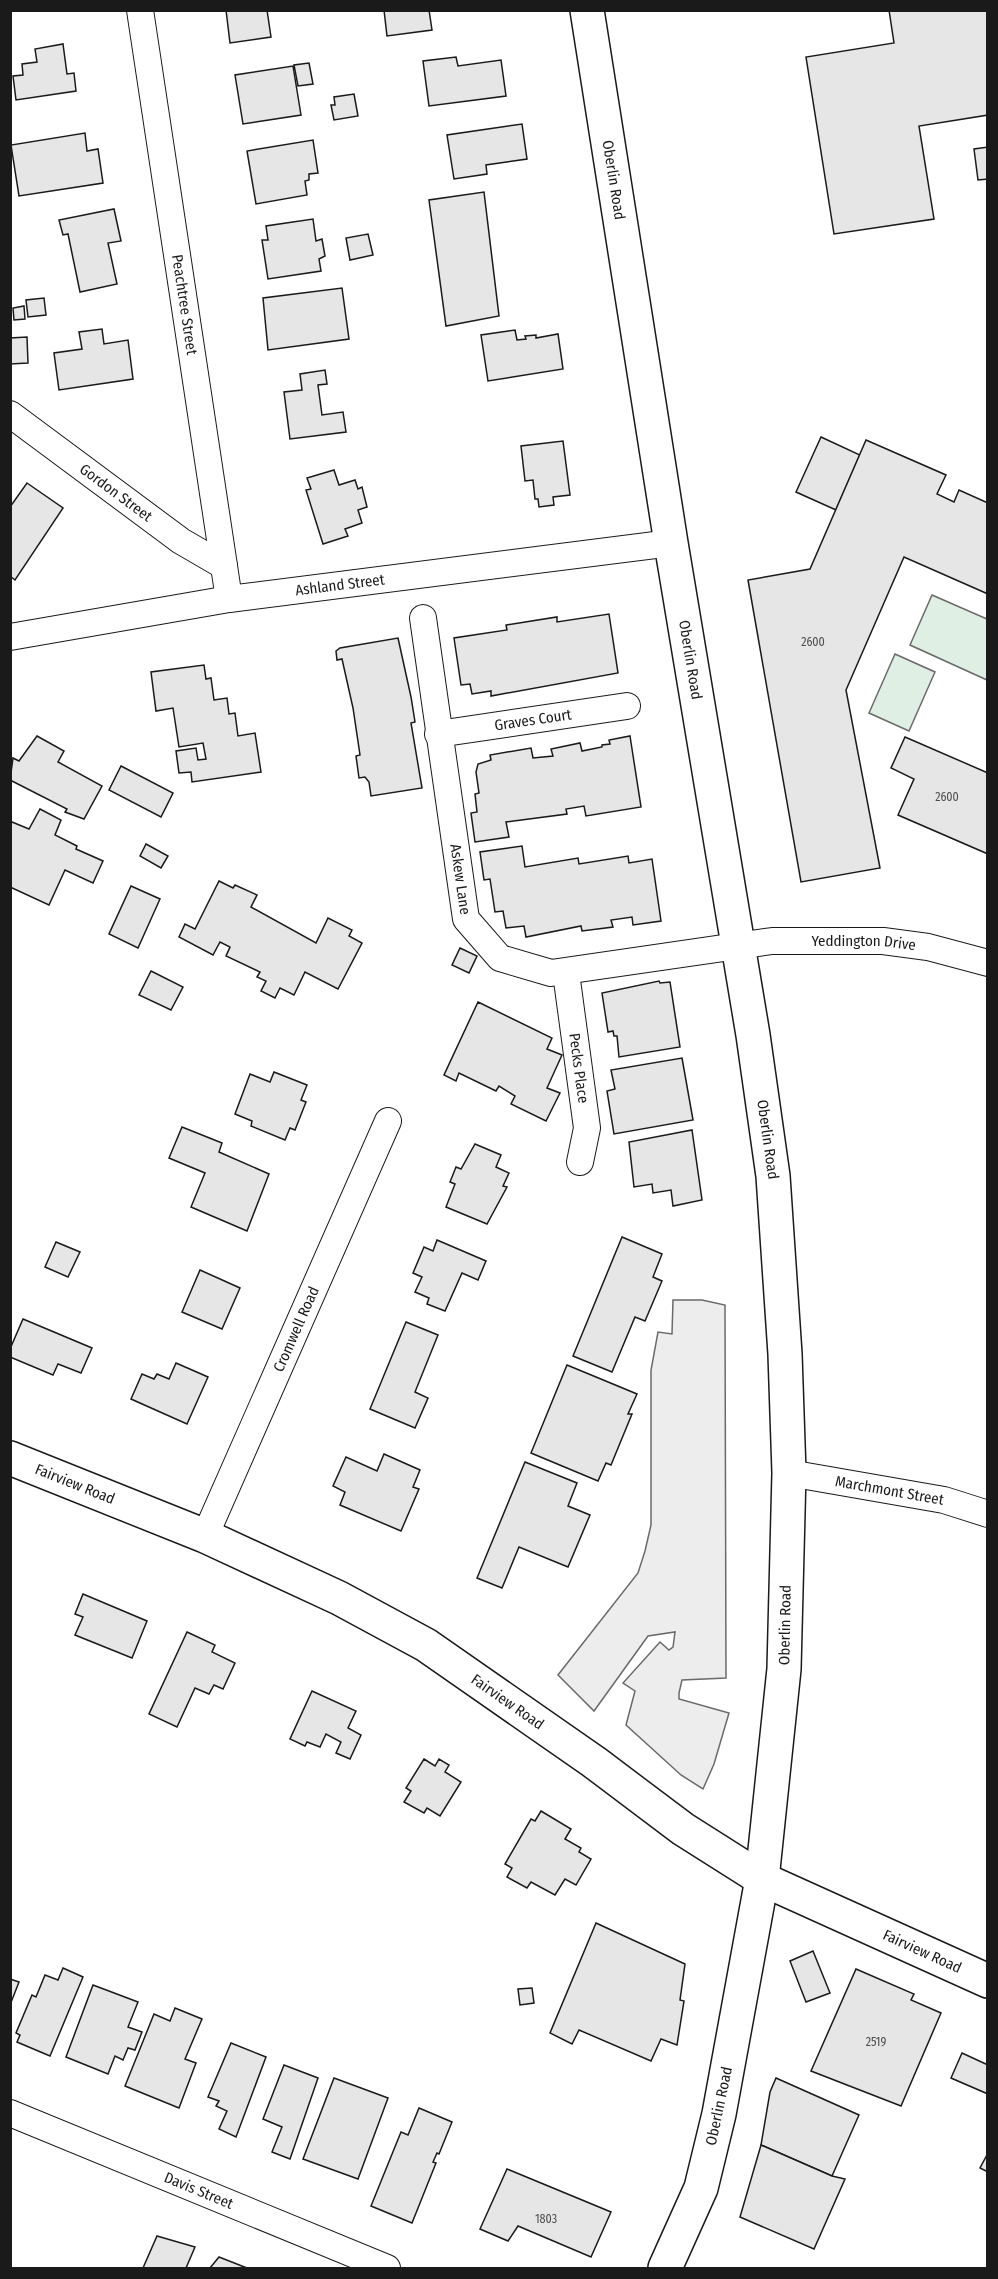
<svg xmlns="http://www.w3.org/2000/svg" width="998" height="2279" viewBox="0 0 998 2279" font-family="'Fira Sans Condensed',sans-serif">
	<rect width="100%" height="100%" fill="#fff"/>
	<g fill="#e0efe3" stroke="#6a6a6a" stroke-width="1.5">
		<polygon points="932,595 987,619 987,680 910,645"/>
		<polygon points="895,654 935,672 909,731 869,713"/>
	</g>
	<polygon fill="#ededed" stroke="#6a6a6a" stroke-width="1.5" points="673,1300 702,1300 725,1305 726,1678 682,1680 679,1693 679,1699 729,1713 714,1764 703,1789 681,1775 626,1725 635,1691 623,1683 660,1642 669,1650 673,1647 675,1632 648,1636 594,1711 558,1675 638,1573 645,1551 651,1525 651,1370 658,1332 672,1334"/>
	<g fill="#e6e6e6" stroke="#1a1a1a" stroke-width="1.5">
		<polygon points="226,10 267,10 271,37 230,43"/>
		<polygon points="384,10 429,10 432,30 387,36"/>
		<polygon points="889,10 988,10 988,115 919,126 934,219 834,234 806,57 894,43"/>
		<polygon points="63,44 67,74 74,73 76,91 16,100 13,76 23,75 22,64 37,62 35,49"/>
		<polygon points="456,57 458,66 501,60 506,96 429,106 423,61"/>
		<polygon points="309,63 313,84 298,86 294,65"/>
		<polygon points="293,66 301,115 243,124 235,75"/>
		<polygon points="354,94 358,116 334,120 331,105 335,105 334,97"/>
		<polygon points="522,124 527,159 486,165 487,174 454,179 447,135"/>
		<polygon points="85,133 87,151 98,149 103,183 19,196 11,145"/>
		<polygon points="313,140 318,173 309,174 309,180 305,181 307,195 256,204 247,151"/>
		<polygon points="988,147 988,179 978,180 974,149"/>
		<polygon points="484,192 499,316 446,326 429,200"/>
		<polygon points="114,209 121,241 108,243 117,284 80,292 68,234 63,235 59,220"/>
		<polygon points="313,219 316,241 322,239 325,256 319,259 321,271 268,279 262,240 268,240 266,226"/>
		<polygon points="368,234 373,255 350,260 346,238"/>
		<polygon points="342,288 349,339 268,350 263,298"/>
		<polygon points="44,298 46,315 28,317 26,300"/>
		<polygon points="24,306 25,319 14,320 13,308"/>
		<polygon points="102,329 104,344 128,340 133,379 59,390 54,353 82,349 79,332"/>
		<polygon points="515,330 517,340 526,339 525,336 536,335 536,338 558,334 563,369 488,381 481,335"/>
		<polygon points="27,337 28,363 10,364 10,338"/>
		<polygon points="325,370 327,384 318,385 322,415 343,412 346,432 290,439 284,392 302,390 300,374"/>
		<polygon points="821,437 860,455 836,510 796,492"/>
		<polygon points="866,440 946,475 937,494 954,502 959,490 988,503 988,594 904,557 846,690 880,868 801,882 748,580 810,569"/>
		<polygon points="563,441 570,495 553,497 554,505 539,507 538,499 535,499 533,480 525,481 521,446"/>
		<polygon points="334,470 339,485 355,480 358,489 362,487 367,507 358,510 362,523 345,529 348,536 323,544 306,490 311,489 307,478"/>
		<polygon points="27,483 63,508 15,580 10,576 10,507"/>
		<polygon points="609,614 618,673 491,696 491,691 472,694 470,684 461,685 454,638 507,630 506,625 557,617 557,622"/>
		<polygon points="398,638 411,697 415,722 411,723 422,788 371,796 369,782 365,777 359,778 356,756 360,755 353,708 342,659 337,660 336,651 340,648"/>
		<polygon points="204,665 206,679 211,678 214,700 227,698 229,714 235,713 238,736 255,733 261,772 192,782 191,772 179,773 176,751 196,748 198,760 206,759 203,743 179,747 173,708 156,711 151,672"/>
		<polygon points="37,736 64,751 58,762 102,786 84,819 65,812 67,809 10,780 13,758 19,761"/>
		<polygon points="630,736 641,807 586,816 584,806 566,809 567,814 506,822 509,837 475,842 471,813 477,812 475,794 479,793 476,772 478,764 491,760 490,755 531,748 533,758 553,756 551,749 580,743 582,751 602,747 602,745 610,744 609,740"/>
		<polygon points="905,737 988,773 988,854 898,815 914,779 891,768"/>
		<polygon points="121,766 173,793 161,817 109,790"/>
		<polygon points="40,809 61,820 55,835 77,846 76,849 103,861 93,883 65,870 49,905 10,887 10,825 12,822 29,829"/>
		<polygon points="146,844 168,856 161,868 140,856"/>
		<polygon points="522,846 525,867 578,858 579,864 628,856 629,863 652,859 661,921 633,925 632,917 611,920 613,927 582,931 581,926 526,937 524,926 506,928 503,911 495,912 490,879 484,880 480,852"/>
		<polygon points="219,881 233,888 235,885 257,895 251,907 316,943 328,918 352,930 349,936 362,943 338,989 305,972 294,995 280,988 275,998 261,991 266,981 257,977 260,972 226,956 230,947 220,942 213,955 179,937 185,924 195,929"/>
		<polygon points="131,886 160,899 138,948 109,934"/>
		<polygon points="460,948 477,956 469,973 452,965"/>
		<polygon points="151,971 183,987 171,1010 139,995"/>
		<polygon points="659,981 660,983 670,982 680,1047 619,1057 617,1036 614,1036 613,1031 608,1032 602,993"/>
		<polygon points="478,1002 552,1038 547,1049 562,1055 547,1088 560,1093 546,1121 511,1104 515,1096 499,1086 496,1091 459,1073 456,1081 444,1075"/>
		<polygon points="682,1058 693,1120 614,1134 607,1091 615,1089 611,1070"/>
		<polygon points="274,1072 307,1085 301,1100 306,1102 295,1130 290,1128 285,1140 251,1126 252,1121 235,1114 250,1074 270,1082"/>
		<polygon points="182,1127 222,1143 219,1152 269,1174 247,1231 191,1207 205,1173 169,1158"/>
		<polygon points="692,1130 702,1200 673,1206 671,1190 653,1193 652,1184 634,1187 629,1142"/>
		<polygon points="475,1144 501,1155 496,1167 509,1173 503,1186 507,1187 487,1224 446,1207 455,1184 450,1182 456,1167 461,1169"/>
		<polygon points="622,1237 662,1254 653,1277 662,1281 645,1321 635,1317 612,1372 573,1356"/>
		<polygon points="437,1240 486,1261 478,1280 462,1273 445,1311 427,1304 429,1298 415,1292 422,1277 413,1273 424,1247 433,1251"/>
		<polygon points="56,1242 80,1252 68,1277 45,1267"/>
		<polygon points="200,1270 240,1288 222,1329 182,1312"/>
		<polygon points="23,1319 92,1348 81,1373 58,1364 53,1375 10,1357 10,1349"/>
		<polygon points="406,1322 438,1335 415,1392 428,1398 415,1428 370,1409"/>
		<polygon points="176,1363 208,1377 187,1424 131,1399 142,1374 154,1379 157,1374 169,1379"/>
		<polygon points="567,1365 637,1394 628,1414 632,1414 611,1465 606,1463 598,1481 531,1453"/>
		<polygon points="384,1454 420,1470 413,1487 419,1489 401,1531 340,1505 345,1492 333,1486 346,1457 377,1471"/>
		<polygon points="525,1462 577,1483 568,1506 590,1515 568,1567 519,1547 502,1588 477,1578"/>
		<polygon points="83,1594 147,1621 132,1658 75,1635 83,1617 75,1614"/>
		<polygon points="187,1632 215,1645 212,1652 235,1663 223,1689 214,1685 209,1694 195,1688 177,1727 149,1714"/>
		<polygon points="312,1691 356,1711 348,1728 361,1735 350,1759 336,1753 341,1742 326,1734 320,1747 307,1742 305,1746 290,1739"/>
		<polygon points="424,1759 435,1766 439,1759 449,1765 445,1772 461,1782 440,1816 427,1808 424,1813 404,1802 411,1791 406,1788"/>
		<polygon points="541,1811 571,1829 565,1839 581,1848 579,1852 591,1859 576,1885 565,1879 555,1895 531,1882 527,1888 507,1877 512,1868 505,1864 531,1819 535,1821"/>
		<polygon points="596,1923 685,1964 680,2000 684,2001 677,2045 661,2039 651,2061 579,2030 572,2044 550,2033"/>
		<polygon points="813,1951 830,1993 806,2002 790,1961"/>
		<polygon points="63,1968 83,1977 50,2056 17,2042 20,2035 16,2033 32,1995 36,1997 45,1975 58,1980"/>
		<polygon points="856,1969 914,1994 911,2000 941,2013 901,2106 811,2071"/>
		<polygon points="10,1979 19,1982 10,2005"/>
		<polygon points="93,1985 138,2002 128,2027 142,2032 135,2050 128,2048 123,2060 115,2056 108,2074 66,2057"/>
		<polygon points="532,1988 534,2003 520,2005 518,1989"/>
		<polygon points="175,2008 202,2019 185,2059 196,2063 179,2108 125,2086 154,2014 170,2021"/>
		<polygon points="231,2043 266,2057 236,2137 219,2129 227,2111 216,2106 219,2101 208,2097"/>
		<polygon points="962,2053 988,2065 988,2094 951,2078"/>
		<polygon points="284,2065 318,2078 290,2159 272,2152 282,2127 263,2119"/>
		<polygon points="334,2078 388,2098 358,2179 303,2159"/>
		<polygon points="776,2078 859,2115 832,2176 761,2145 770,2092"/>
		<polygon points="419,2108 452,2122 439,2154 437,2153 433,2162 436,2163 412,2223 371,2206 401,2132 408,2135"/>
		<polygon points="761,2145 832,2176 845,2179 814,2249 740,2217"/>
		<polygon points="988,2153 988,2172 980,2168"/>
		<polygon points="507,2169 611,2212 591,2257 518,2226 508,2241 480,2229"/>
		<polygon points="157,2236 195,2247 186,2268 143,2268"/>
		<polygon points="219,2257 247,2268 210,2268"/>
	</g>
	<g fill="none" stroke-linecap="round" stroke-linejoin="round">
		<g stroke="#1a1a1a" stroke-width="28">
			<g id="street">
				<path id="s1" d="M 140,10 L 229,599"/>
				<path id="s2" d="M 10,414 L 181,541 L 224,566"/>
				<path id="s3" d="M 423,618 L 466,919 L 500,958 L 551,973 L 772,941 L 883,941 L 928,947 L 988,963"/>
				<path id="s4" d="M 10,637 L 229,599 L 671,543"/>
				<path id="s5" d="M 438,734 L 627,706"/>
				<path id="s6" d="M 566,973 L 587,1128 L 580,1162"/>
				<path id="s7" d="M 789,1473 L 944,1500 L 988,1514"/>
				<path id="s8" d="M 205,1536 L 388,1121"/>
				<path id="s9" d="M 10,2113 L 387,2268"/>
			</g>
		</g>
		<g stroke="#1a1a1a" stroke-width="36">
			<g id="secondary">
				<path id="s10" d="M 587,10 L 671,543 L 753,1035 L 773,1176 L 785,1354 L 789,1473 L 784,1669 L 762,1879 L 719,2114 L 701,2188 L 665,2268"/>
				<path id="s11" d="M 10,1458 L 205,1536 L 339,1598 L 426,1645 L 594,1762 L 683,1829 L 762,1879 L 988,1981"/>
			</g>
		</g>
		<use href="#street" stroke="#fff" stroke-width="26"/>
		<use href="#secondary" stroke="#fff" stroke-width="33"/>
	</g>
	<g text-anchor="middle" stroke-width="4.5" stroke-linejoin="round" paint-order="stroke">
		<g font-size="12" fill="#4d4d4d">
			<text x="813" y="646">2600</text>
			<text x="947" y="801">2600</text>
			<text x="876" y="2046">2519</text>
			<text x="546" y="2223">1803</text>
		</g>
		<g font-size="15" fill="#1a1a1a" stroke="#fff">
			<text dy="5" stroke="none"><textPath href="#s10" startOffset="172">Oberlin Road</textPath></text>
			<text dy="5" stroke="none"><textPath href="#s1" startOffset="298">Peachtree Street</textPath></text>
			<text dy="5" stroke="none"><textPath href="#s2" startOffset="132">Gordon Street</textPath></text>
			<text dy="5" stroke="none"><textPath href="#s4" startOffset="334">Ashland Street</textPath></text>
			<text dy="5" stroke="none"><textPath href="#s10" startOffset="658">Oberlin Road</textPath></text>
			<text dy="5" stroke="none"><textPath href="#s5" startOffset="96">Graves Court</textPath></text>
			<text dy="5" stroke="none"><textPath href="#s3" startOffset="264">Askew Lane</textPath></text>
			<text dy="5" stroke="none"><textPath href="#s3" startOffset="724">Yeddington Drive</textPath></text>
			<text dy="5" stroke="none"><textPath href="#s6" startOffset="96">Pecks Place</textPath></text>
			<text dy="5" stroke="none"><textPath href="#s10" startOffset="1144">Oberlin Road</textPath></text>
			<text dy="5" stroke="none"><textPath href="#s8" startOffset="226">Cromwell Road</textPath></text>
			<text dy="5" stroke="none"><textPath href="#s11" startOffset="70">Fairview Road</textPath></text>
			<text dy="5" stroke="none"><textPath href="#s7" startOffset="102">Marchmont Street</textPath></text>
			<text transform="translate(785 1625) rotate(-89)" y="5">Oberlin Road</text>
			<text dy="5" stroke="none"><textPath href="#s11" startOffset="556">Fairview Road</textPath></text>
			<text dy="5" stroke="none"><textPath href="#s11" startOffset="1042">Fairview Road</textPath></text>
			<text transform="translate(719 2106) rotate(-78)" y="5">Oberlin Road</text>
			<text dy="5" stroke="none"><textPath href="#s9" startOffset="204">Davis Street</textPath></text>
		</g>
	</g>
	<rect width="998" height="2279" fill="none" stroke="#1a1a1a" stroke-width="24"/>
</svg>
